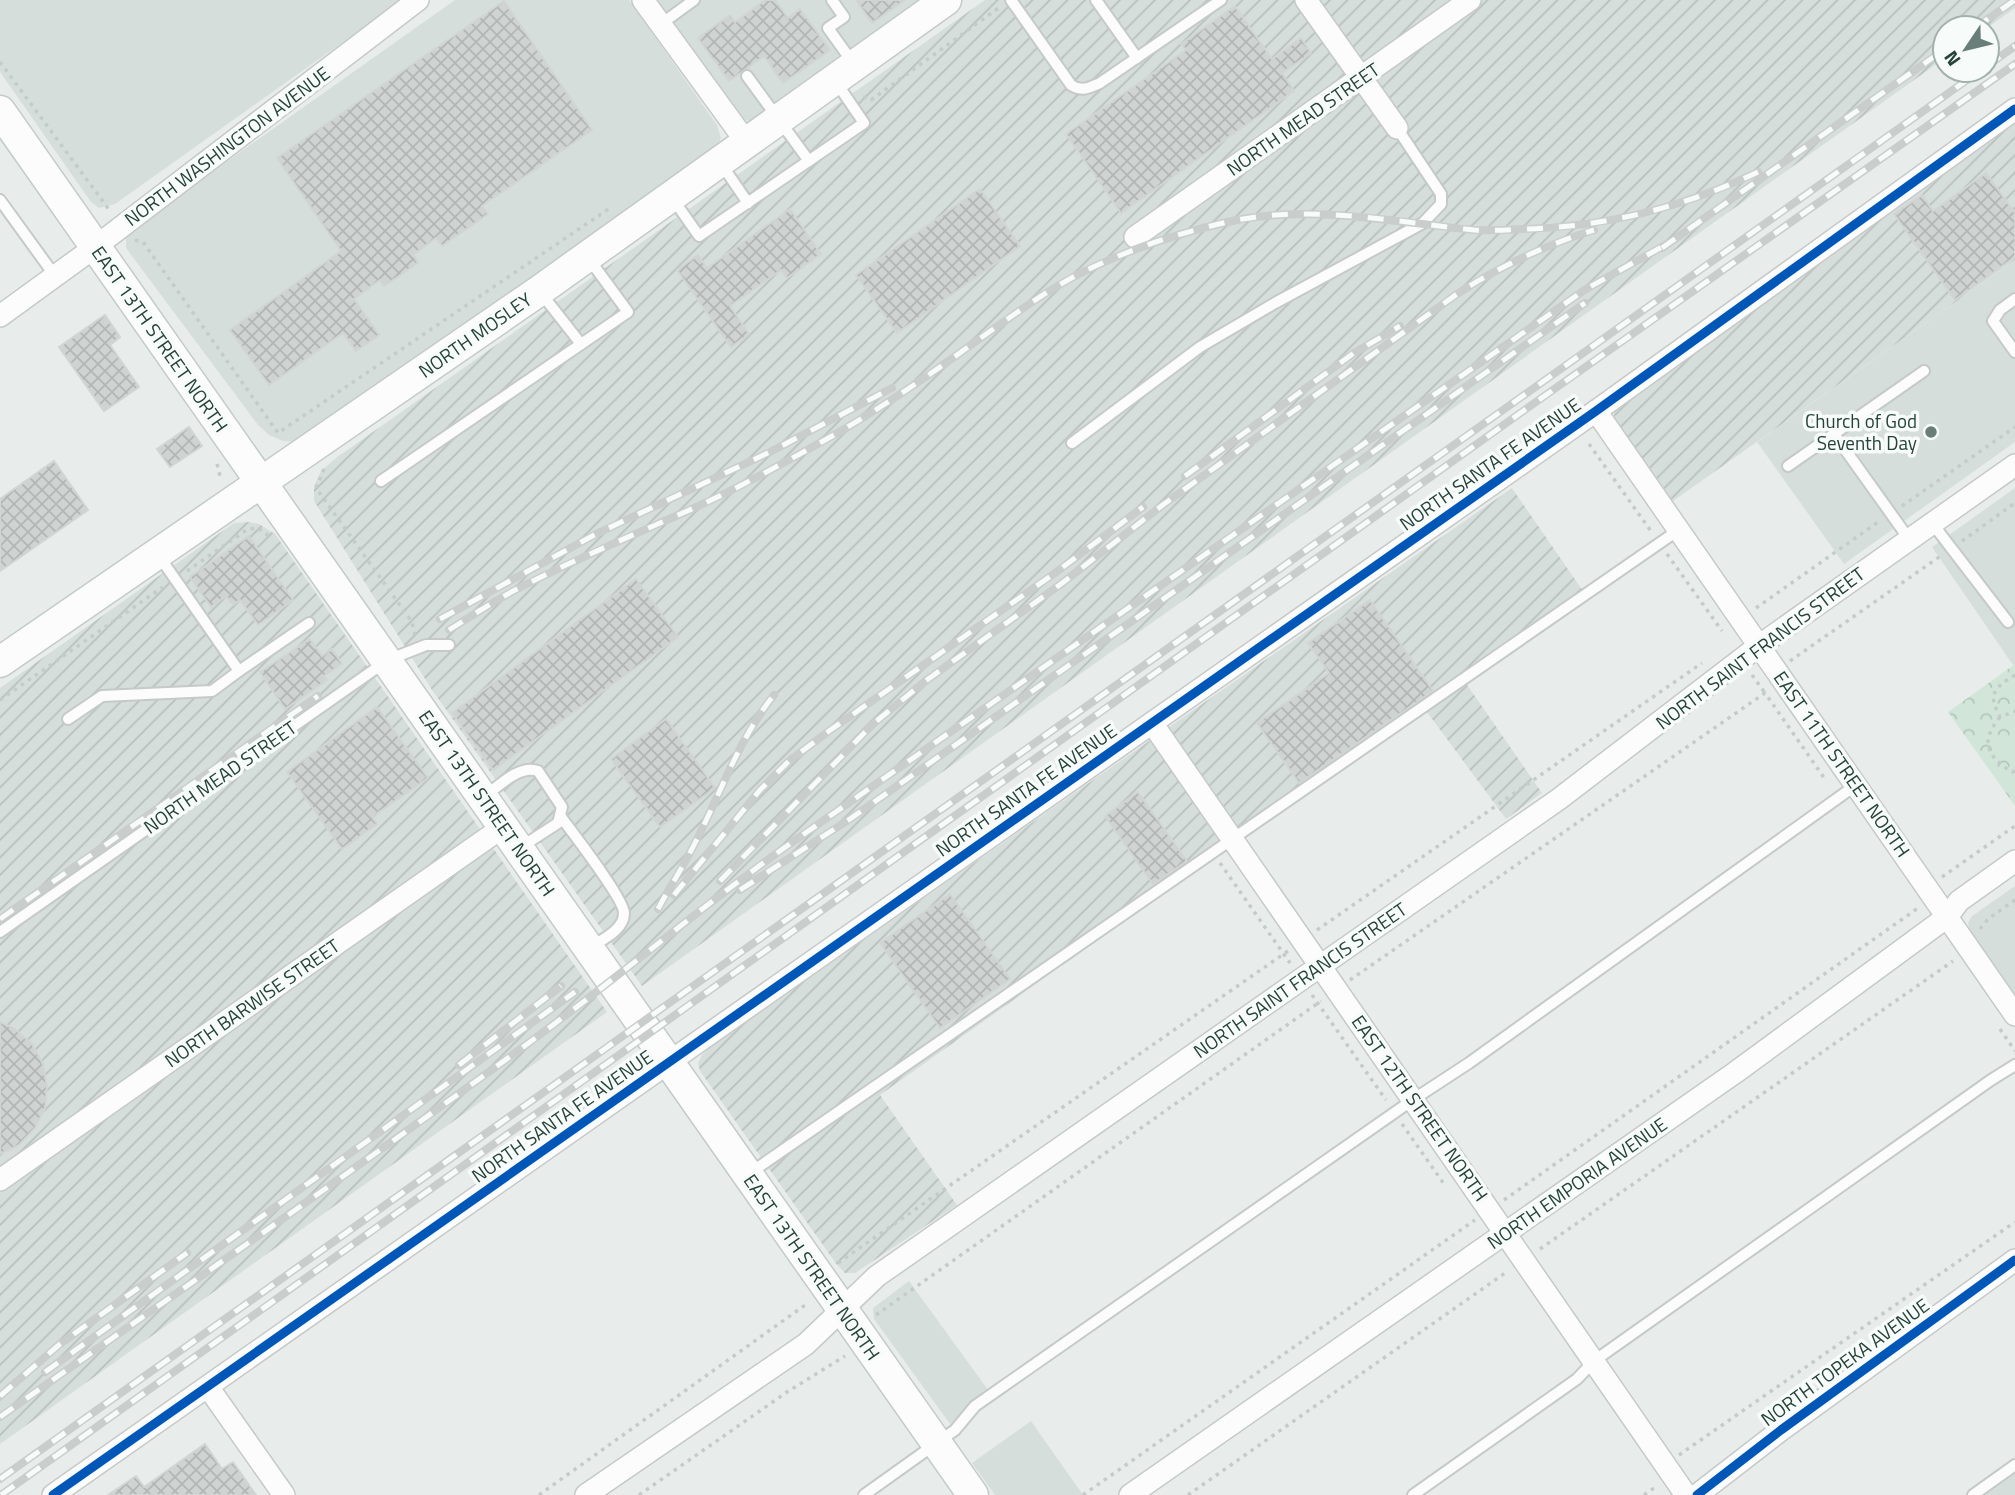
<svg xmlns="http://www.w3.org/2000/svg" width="2015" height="1495" viewBox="0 0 2015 1495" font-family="'Titillium Web',sans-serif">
	<defs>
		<pattern id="industrial-furrows" width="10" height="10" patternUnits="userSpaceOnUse" patternTransform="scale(1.75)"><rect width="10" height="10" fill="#d6dedb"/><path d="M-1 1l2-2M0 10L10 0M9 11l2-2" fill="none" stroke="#b8c0bd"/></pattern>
		<pattern id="park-crowns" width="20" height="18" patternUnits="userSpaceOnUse" patternTransform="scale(1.75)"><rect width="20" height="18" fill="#d1e6d8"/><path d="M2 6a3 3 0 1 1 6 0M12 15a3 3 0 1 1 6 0" fill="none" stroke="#b3c6ba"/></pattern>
		<pattern id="building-cross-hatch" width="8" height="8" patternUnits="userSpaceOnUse" patternTransform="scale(1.75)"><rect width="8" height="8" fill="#cfd4d2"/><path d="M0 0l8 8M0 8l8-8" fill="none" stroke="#b2b7b5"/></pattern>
	</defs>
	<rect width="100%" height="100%" fill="#e8edeb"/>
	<g fill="#d6dedb">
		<polygon points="0,0 402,0 115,204 99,208 91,202 0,72"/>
		<polygon points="455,0 629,0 717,125 721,138 716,149 301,442 283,441 269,435 258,425 126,248 126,237 134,227"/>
		<polygon points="653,0 926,0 760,118 748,121 738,117"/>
		<polygon points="2015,260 2015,442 1844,564 1757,442"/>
		<polygon points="2015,488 2015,664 2013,665 1932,547"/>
		<polygon points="2015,886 2015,997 1970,932 1968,923 1972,916"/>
		<polygon points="909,1281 991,1394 950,1424 874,1319 873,1308"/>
		<polygon points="1031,1421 1083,1495 995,1495 972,1463"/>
		<polygon points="2015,1472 2015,1495 1983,1495"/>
	</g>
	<g fill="url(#industrial-furrows)">
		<polygon points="985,0 2015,0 2015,8 1987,28 1945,28 1945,58 642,986 432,690 314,501 314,486 321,471 336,458"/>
		<polygon points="2015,123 2015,260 1673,501 1615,419 1613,410 1618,404"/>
		<polygon points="1512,488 1583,591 1463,679 1542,793 1506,819 1424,708 880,1095 957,1205 855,1273 845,1273 837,1265 700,1071 698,1063 702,1055 710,1047"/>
		<polygon points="249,522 259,524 275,534 607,1012 0,1444 0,688 234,523"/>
	</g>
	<polygon fill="url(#park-crowns)" points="2015,664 2015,806 1948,712"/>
	<g fill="url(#building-cross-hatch)" stroke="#d1d6d4" stroke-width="2">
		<polygon points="765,0 775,0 788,18 800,9 830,50 783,83 764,56 729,81 698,38 730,15 735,22"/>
		<polygon points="856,0 905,0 872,23"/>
		<polygon points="504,1 592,130 482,206 488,214 442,246 436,238 413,255 418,263 384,286 380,280 354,299 379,335 356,351 343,333 269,385 230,330 341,251 277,158"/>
		<polygon points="1235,6 1272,59 1301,38 1311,53 1282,73 1294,91 1121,213 1066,134 1186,50 1181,44"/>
		<polygon points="1986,173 2015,213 2015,257 1955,300 1894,214 1922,195 1933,211"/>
		<polygon points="980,189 1020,246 897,333 856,275"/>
		<polygon points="790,209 821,254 787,278 781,270 730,306 749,334 731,347 677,270 698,255 707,268"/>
		<polygon points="105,315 120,337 110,345 139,387 104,411 59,347"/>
		<polygon points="189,427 202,446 170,467 157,449"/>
		<polygon points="54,461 88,510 0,571 0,499"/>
		<polygon points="249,536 293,600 258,625 240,600 233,605 226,596 211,607 190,577"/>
		<polygon points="636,579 678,637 493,770 452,713"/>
		<polygon points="1370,600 1433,691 1299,783 1257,723 1329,673 1308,643"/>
		<polygon points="310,639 322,656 332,649 342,664 324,676 327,680 285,709 260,672"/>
		<polygon points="377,707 428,778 372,817 377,824 342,849 287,772"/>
		<polygon points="666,719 715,788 660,827 611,759"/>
		<polygon points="1138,792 1187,861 1153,884 1105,816"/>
		<polygon points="950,894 1010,979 940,1028 880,943"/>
		<polygon points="0,1022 15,1029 32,1044 43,1064 47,1086 45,1108 35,1128 19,1145 0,1154"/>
		<polygon points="205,1444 222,1469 233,1462 256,1495 108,1495 136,1476 144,1487"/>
	</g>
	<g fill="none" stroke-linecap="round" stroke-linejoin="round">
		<g stroke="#c5cac8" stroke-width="14">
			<g id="lane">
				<polyline points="832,0 844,17 828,28 853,63"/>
				<path d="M 1011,0 L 1071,85 C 1081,92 1089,88 1100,83 L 1221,0"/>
				<polyline points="1096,0 1137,58"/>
				<polyline points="661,24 694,0"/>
				<polyline points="747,76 809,161"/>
				<polyline points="722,165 748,203"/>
				<polyline points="673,199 699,236 864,123 836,82"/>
				<polyline points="0,200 55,276"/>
				<polyline points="541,293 581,344"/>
				<polyline points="2015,299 2000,310 1993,321 2015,352"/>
				<polyline points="1072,443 1200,347 1275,303 1423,223 1441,204 1441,194 1397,128"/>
				<polyline points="1788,466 1834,434"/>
				<polyline points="381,481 628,312 589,259"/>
				<polyline points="1932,523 2008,622"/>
				<polyline points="1909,539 1834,434 1924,371"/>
				<polyline points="159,556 239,671 309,623"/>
				<polyline points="68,719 102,696 212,691 239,671"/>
				<path d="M 485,796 C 499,786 520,764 538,771 L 562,807 L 558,823 L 521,847"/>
				<path d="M 561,817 C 572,832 624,899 624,913 C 624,930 603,939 591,947"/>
				<polyline points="0,932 388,660 426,645 449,645"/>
				<polyline points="750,1173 1680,529"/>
				<polyline points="864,1495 955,1430 975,1406 1414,1099 1469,1063 1856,785"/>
				<polyline points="1413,1495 1577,1379 1594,1361 1991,1080 2015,1065"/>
				<polyline points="1973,1495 2015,1465"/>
			</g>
		</g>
		<g stroke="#c5cac8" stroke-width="24">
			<g id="street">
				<polyline points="643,0 747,143"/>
				<polyline points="1306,0 1397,128"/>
				<polyline points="1135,237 1470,0"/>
				<polyline points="0,316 95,247 418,0"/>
				<polyline points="1596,411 2015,1015"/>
				<polyline points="1152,723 1686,1495"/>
				<polyline points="0,1180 503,827"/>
				<polyline points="208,1387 284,1495"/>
				<polyline points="53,1495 1596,411 2015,109"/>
				<polyline points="586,1495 806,1344 877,1276 1559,799 1760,645 2015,465"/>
				<polyline points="1130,1495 1736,1072 1947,917 1959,901 2015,861"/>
				<polyline points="1697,1495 1781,1430 2015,1260"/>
			</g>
		</g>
		<g stroke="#c3cbc8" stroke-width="33">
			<g id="secondary">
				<polyline points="0,111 973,1495"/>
				<polyline points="0,662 539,291 946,0"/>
			</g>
		</g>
		<g stroke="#c3ccca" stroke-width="3.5" stroke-dasharray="3.5 5" stroke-linecap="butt">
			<polyline points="0,62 110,211"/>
			<polyline points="863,97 871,100 1000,7"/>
			<polyline points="135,240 143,242 278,433 610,208"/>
			<polyline points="1589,444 1653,534"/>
			<polyline points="217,464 220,476"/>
			<polyline points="324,469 316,488 412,622 415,635"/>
			<polyline points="1902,506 2015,427"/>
			<polyline points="1962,541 2015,503"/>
			<polyline points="1667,554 1722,631"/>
			<polyline points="187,571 248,529 258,528 269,536"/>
			<polyline points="1756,608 1881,520"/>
			<polyline points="1790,661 1942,555"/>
			<polyline points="1752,675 1765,693 1766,692"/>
			<polyline points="2015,675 2001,684 1993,695 1994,704 2000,717 2015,711"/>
			<polyline points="0,700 163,587"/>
			<path d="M 2000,717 C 1980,741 1986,756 2012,772 L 2015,771"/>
			<polyline points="1220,863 1290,963"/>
			<polyline points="1942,877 2015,826"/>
			<polyline points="1980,929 1988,919 2015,900"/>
			<polyline points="1317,930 1702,663"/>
			<polyline points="1350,980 1765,693 1825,779"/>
			<polyline points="1312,995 1386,1100"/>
			<polyline points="2000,1029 2015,1051"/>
			<polyline points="1402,1124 1444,1184"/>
			<polyline points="1504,1200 1918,908"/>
			<polyline points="1540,1249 1953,961"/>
			<polyline points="838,1263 1288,951"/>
			<polyline points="876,1315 1321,1001"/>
			<polyline points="1679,1455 2015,1222"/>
			<polyline points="539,1495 808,1303"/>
			<polyline points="639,1495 787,1392 845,1356"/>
			<polyline points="1083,1495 1475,1220"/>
			<polyline points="1188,1495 1508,1271"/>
			<polyline points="1644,1495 1657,1486"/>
		</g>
		<use href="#lane" stroke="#fcfcfc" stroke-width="10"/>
		<use href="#street" stroke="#fcfcfc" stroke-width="21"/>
		<use href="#secondary" stroke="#fcfcfc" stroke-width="30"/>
		<g stroke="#c9cdcc" stroke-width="8">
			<g id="rail">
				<polyline points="1975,28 2015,0"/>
				<polyline points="1987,66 2015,46"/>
				<polyline points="1662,248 1945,49"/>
				<polyline points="1185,476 1354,353 1400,326"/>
				<polyline points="440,619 596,534 770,452 892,388"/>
				<path d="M 449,630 C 473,615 497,599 523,586 C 576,559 631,536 685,512 C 733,491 780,465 825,440 C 877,411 927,377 975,342 C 1008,319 1041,294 1077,275 C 1126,250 1178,233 1232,221 C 1313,204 1393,222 1474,230 C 1490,231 1507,230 1524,229 C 1606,227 1684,207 1758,172"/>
				<path d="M 720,881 L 873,724 L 924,682 L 1061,584 L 1164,504 L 1457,294 C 1500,266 1546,245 1594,230"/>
				<polyline points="740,890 850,819 1585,303"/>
				<polyline points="674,895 760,790 789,761 829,731 1055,573 1143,507"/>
				<path d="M 658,909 C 670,887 684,865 695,843 C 721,793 738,740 774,695"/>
				<polyline points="0,919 318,696"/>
				<polyline points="459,1065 561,986"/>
				<polyline points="45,1372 575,992"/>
				<polyline points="0,1396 60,1344 187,1253"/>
				<path d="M 0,1417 C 173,1295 348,1175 519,1050 C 609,985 693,913 784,848 L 1586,289 L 1669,243"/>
				<polyline points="0,1479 1981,70"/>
				<polyline points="1,1495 1519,414 2015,64"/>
			</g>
		</g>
		<use href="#rail" stroke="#f7fbf9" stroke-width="5" stroke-dasharray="16" stroke-linecap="butt"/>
		<g stroke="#f7fbf9" stroke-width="13">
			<g id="cycleway">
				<polyline points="53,1495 1596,411 2015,109"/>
				<polyline points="1697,1495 1781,1430 2015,1260"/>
			</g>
		</g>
		<use href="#cycleway" stroke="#0057b8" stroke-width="9"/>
	</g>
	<circle fill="#697e78" stroke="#f7fbf9" stroke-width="2.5" cx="1931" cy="432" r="7"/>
	<g text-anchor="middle" stroke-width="7" stroke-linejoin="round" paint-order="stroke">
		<g font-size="19" fill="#24423a" stroke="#f7fbf9">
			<text transform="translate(1303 119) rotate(-35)" y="7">NORTH MEAD STREET</text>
			<text transform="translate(227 146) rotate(-37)" y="7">NORTH WASHINGTON AVENUE</text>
			<text transform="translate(475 335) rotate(-35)" y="7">NORTH MOSLEY</text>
			<text transform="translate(160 339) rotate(55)" y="7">EAST 13TH STREET NORTH</text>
			<text transform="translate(1490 464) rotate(-35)" y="7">NORTH SANTA FE AVENUE</text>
			<text transform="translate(1760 648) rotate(-37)" y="7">NORTH SAINT FRANCIS STREET</text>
			<text transform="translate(1842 764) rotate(55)" y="7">EAST 11TH STREET NORTH</text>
			<text transform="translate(220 777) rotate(-35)" y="7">NORTH MEAD STREET</text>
			<text transform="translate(1026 790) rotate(-35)" y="7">NORTH SANTA FE AVENUE</text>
			<text transform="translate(487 803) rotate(55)" y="7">EAST 13TH STREET NORTH</text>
			<text transform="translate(1300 980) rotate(-35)" y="7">NORTH SAINT FRANCIS STREET</text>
			<text transform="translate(252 1003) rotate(-35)" y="7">NORTH BARWISE STREET</text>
			<text transform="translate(1420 1108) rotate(55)" y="7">EAST 12TH STREET NORTH</text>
			<text transform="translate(562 1116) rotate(-35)" y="7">NORTH SANTA FE AVENUE</text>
			<text transform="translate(1577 1183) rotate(-35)" y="7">NORTH EMPORIA AVENUE</text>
			<text transform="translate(812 1267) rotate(55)" y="7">EAST 13TH STREET NORTH</text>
			<text transform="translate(1845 1362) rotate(-36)" y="7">NORTH TOPEKA AVENUE</text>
		</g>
		<g font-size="19" fill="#24423a" stroke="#f7fbf9" text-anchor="end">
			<text x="1917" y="428">Church of God<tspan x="1917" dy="22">Seventh Day</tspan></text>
		</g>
	</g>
	<g transform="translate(1966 49) rotate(235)"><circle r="33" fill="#f7fbf9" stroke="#a3b1ad" stroke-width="2"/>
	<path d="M0-5L12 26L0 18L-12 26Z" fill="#697e78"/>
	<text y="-10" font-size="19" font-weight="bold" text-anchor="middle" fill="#24423a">N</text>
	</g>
</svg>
